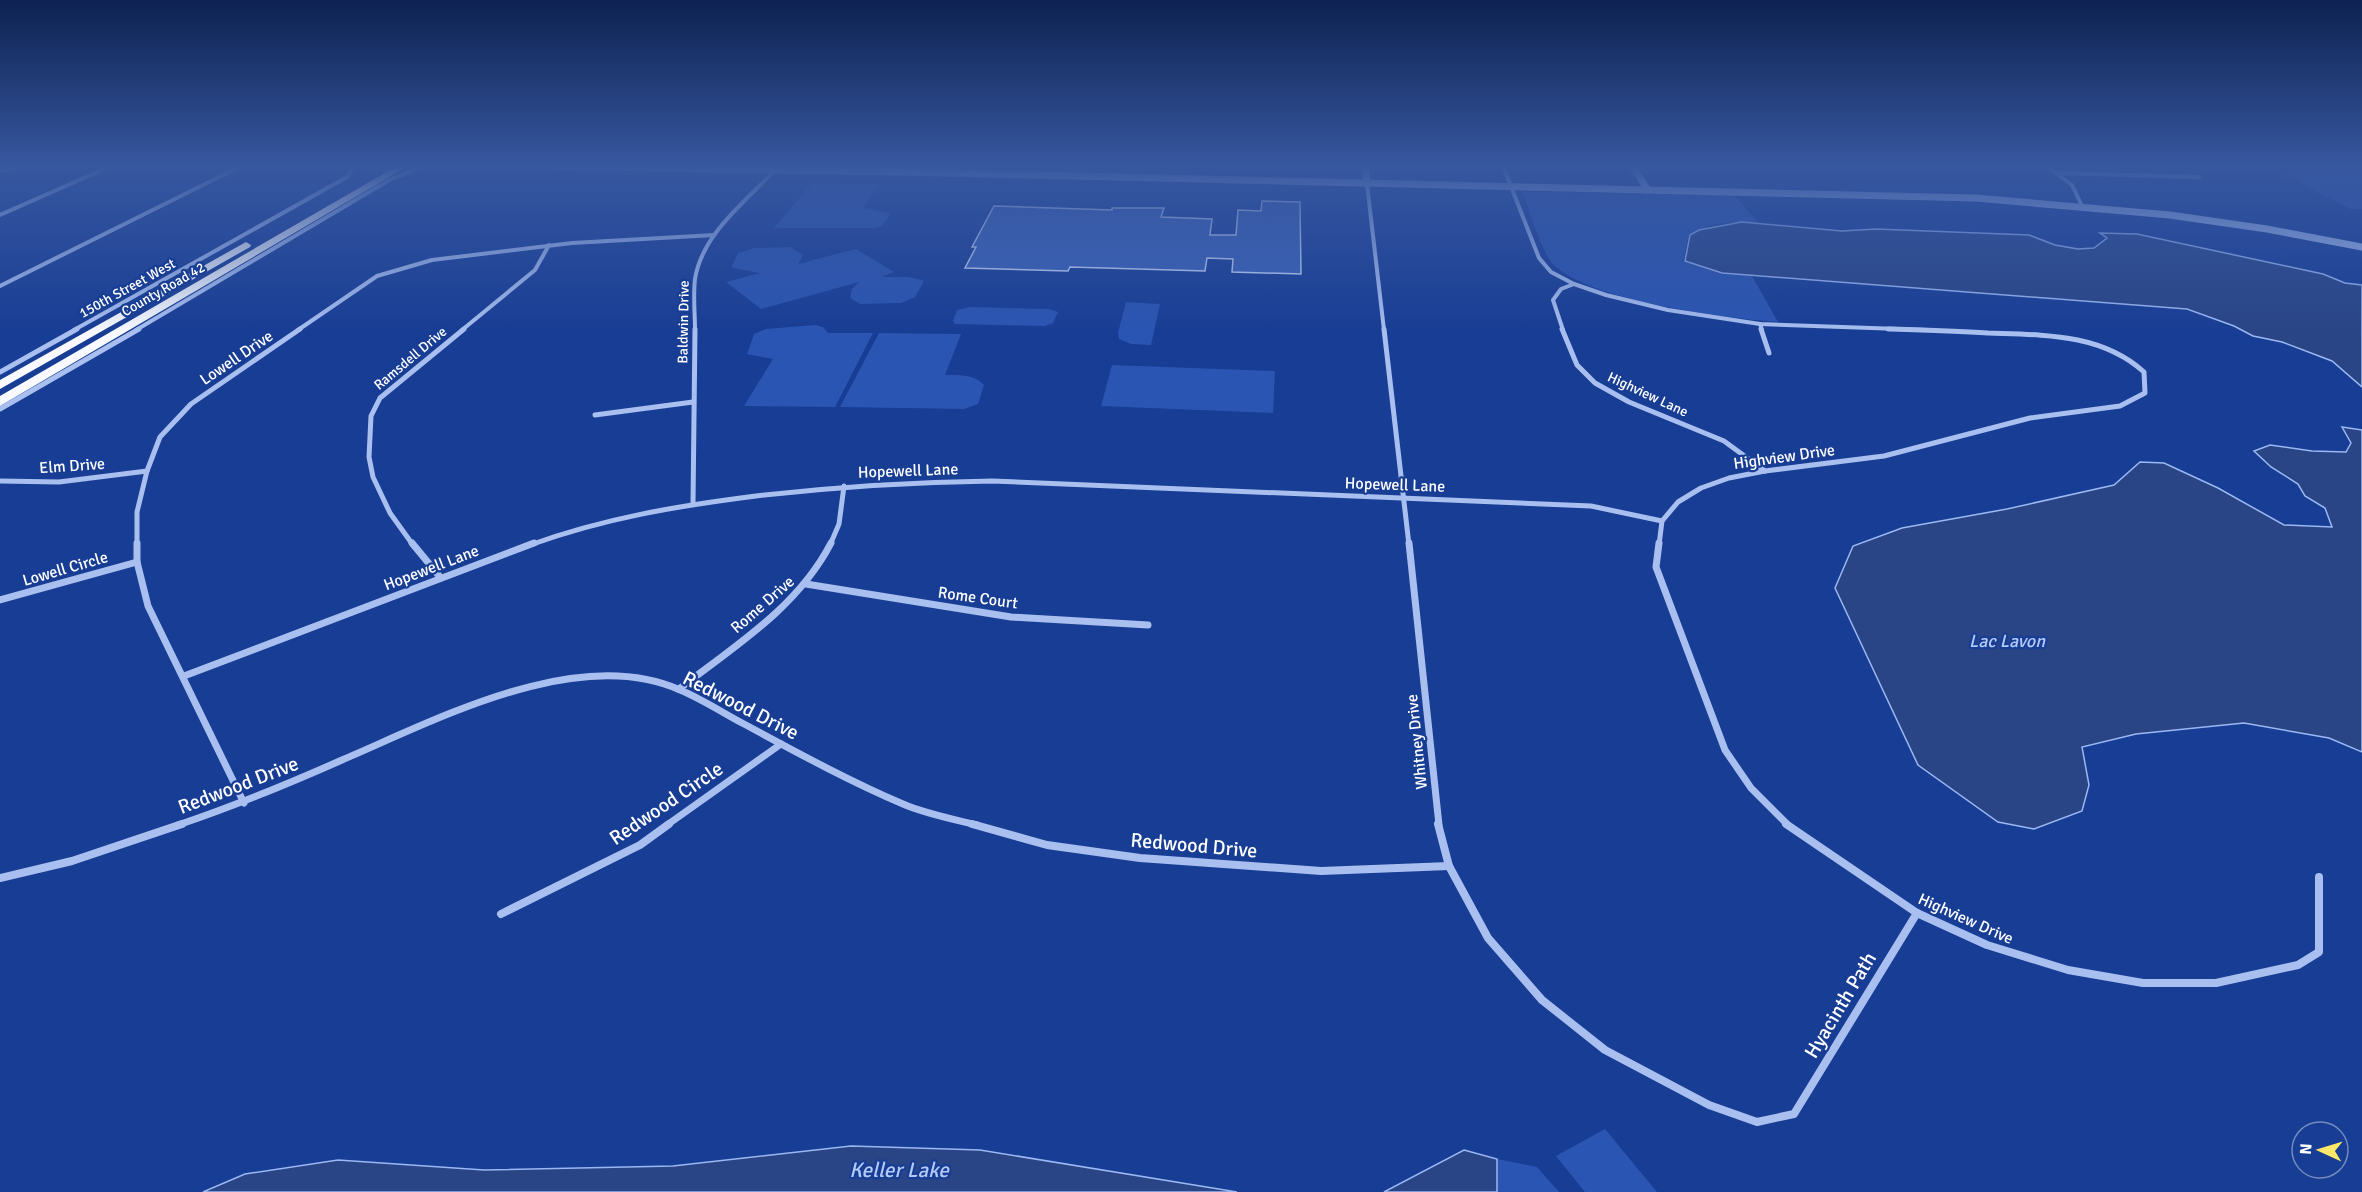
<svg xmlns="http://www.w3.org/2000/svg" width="2362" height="1192" viewBox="0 0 2362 1192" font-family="Signika,sans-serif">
	<rect width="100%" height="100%" fill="#183d94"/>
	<g fill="#2a55b2">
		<polygon points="2254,166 2362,166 2362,209 2350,209 2293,179"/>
		<polygon points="812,183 879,185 863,208 891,213 882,226 873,228 774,228"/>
		<path d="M 1522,192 L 1734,195 L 1759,223 C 1737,221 1708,222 1689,235 L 1683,261 L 1722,274 L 1752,276 L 1778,322 C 1725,318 1589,301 1553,264 C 1542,253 1529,208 1522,192 Z"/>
		<polygon points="790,247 803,255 798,264 856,249 894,272 881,277 909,277 924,281 915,297 901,303 860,304 850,298 852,289 859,282 761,309 726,282 760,273 733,268 732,266 738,253 754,248"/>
		<polygon points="1126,302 1160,304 1151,345 1131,344 1119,339 1118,333"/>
		<polygon points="970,307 1049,309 1058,312 1053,323 1045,326 955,324 953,321 957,310"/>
		<polygon points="815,325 823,327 828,333 873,333 835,407 744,406 773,359 747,354 754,334 766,329"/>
		<path d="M 879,333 L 961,334 L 945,375 C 959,375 974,374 984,385 L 978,404 L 964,409 L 840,407 Z"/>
		<polygon points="1112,365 1275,371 1273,413 1101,406"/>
		<polygon points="1605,1129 1657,1192 1585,1192 1556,1156"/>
		<polygon points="1497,1159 1537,1167 1559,1192 1497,1192"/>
	</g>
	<g fill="#294586" stroke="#9bb8f3" stroke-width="1.5">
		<polygon points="1742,222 1842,231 1876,229 2029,235 2055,245 2078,249 2094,248 2107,238 2100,233 2137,234 2323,274 2345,283 2362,285 2362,387 2332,361 2282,342 2253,336 2234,326 2187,309 1722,273 1685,261 1690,235 1699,230"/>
		<polygon points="2342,427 2362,430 2362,752 2329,738 2244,723 2136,734 2082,747 2089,785 2082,811 2034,829 1998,822 1918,765 1835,588 1853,546 1902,528 2007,509 2114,485 2140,462 2164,463 2218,488 2284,525 2332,527 2325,508 2305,496 2298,484 2271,467 2254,451 2270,445 2312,451 2346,452 2351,443"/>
		<polygon points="851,1146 980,1150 1237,1192 203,1192 245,1174 338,1160 484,1170 673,1166"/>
		<polygon points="1464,1150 1497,1159 1497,1192 1384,1192"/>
	</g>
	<polygon fill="#3c63ba" stroke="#cfddfb" stroke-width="1.5" points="1262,201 1300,202 1301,274 1232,272 1233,259 1207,258 1205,271 1070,267 1068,271 965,268 976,247 972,247 994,206 1112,210 1112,208 1164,208 1161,217 1212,219 1210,235 1236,235 1238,210 1261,211"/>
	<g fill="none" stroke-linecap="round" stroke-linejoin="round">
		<g stroke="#a8bff0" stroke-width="4">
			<polyline points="1503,166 1539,258 1551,272 1574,284 1606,295 1668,310 1760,324 1928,330"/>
			<polyline points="1911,166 1913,168"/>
			<polyline points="2047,166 2072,185 2082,206"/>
			<polyline points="2058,173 2199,177"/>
			<polyline points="1367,184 1384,330"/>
			<polyline points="0,215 111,166"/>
			<polyline points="0,286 241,166"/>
			<polyline points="1760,324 1762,330"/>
			<polyline points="74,330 347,177 354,166"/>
			<polyline points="136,330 391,179 425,166"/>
			<polyline points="298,330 377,276 432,260 572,243 714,235"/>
			<polyline points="462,330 535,270 549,245"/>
			<path d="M 695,330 C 695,314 693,296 695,279 C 702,234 746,201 776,169"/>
			<polyline points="1563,330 1553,300 1561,289 1574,284"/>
		</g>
		<g stroke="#a8bff0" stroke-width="5">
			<polyline points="1384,329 1409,545"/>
			<polyline points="1562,329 1577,365 1595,383 1629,402 1724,441 1765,471"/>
			<polyline points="1761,329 1769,353"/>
			<polyline points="0,372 77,329"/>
			<polyline points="0,409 139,329"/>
			<polyline points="595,415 693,402"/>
			<polyline points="0,481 59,482 147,471"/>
			<polyline points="693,504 695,329"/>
			<polyline points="137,545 137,512 147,471 160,437 191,404 300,329"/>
			<polyline points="413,545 390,513 373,477 369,457 371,416 380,398 464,329"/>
			<path d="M 530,545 C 605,518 677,506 756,496 C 835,487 913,482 992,481 L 1591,506 L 1662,521"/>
			<polyline points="830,545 839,524 844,486"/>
			<path d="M 1659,545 L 1662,521 L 1678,502 L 1701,488 L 1729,478 L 1765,471 L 1884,456 L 2030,418 L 2120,406 L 2145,393 L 2144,372 C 2101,333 2043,335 1988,333 C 1955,331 1921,330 1888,329"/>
		</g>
		<g stroke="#a8bff0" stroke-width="7">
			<polyline points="137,543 137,562 148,606 244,803"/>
			<polyline points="412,543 440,577"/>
			<polyline points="1409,543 1439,825"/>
			<polyline points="1659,543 1656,567 1725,750 1751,788 1788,825"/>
			<polyline points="806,584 1011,617 1148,625"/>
			<polyline points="0,600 137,562"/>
			<polyline points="184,676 534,543"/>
			<path d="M 679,689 C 735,646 798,607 831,543"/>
			<path d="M 178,825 C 234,806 288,784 342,760 C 436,720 578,644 680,690 C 702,699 723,713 744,724 C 796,752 849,781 903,804 C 926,814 953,819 977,825"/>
			<polyline points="667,825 781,744"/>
		</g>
		<g stroke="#a8bff0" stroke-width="8">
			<polyline points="972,824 1047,845 1140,858 1321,871 1449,866"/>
			<polyline points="1438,824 1449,866 1488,938 1542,1000 1605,1050 1709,1105 1757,1122 1794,1114 1917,913"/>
			<polyline points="1786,824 1917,913 1987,945 2068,970 2143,983 2216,983 2298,965 2319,952 2319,877"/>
			<polyline points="0,878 72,861 182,824"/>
			<polyline points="501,914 640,845 669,824"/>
		</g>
		<g stroke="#a8bff0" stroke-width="7">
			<polyline points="534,166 909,172 1976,198 2170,215 2267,229 2362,247"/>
			<polyline points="1365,166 1367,184"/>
			<polyline points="1632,166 1648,190"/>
			<polyline points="0,169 19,166"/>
		</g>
		<g fill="#f8faff" fill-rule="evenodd">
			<polygon points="397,166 408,166 0,406 0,396"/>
			<polygon points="246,242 251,245 250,247 0,389 0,380"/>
		</g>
	</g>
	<linearGradient id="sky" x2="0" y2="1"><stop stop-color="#0d2251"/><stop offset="0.5" stop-color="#37579f"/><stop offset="1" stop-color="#37579f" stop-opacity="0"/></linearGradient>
	<rect width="2362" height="333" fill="url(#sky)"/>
	<g text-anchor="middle" stroke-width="4.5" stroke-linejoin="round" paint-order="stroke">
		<g font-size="14" fill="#fff" stroke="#183d94">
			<text transform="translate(127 288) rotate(-29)" y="5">150th Street West</text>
			<text transform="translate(163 289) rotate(-30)" y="5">County Road 42</text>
			<text transform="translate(683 322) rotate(-89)" y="5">Baldwin Drive</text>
			<text transform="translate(410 358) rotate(-40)" y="5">Ramsdell Drive</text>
			<text transform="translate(1648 394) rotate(25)" y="5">Highview Lane</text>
		</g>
		<g font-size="16" fill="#fff" stroke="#183d94">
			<text transform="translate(236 357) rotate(-34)" y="6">Lowell Drive</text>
			<text transform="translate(1784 456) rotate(-8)" y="6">Highview Drive</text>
			<text transform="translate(72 465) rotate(-4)" y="6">Elm Drive</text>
			<text transform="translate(908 470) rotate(-2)" y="6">Hopewell Lane</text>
			<text transform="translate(1395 484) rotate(2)" y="6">Hopewell Lane</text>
			<text transform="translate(431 567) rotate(-21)" y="6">Hopewell Lane</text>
			<text transform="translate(65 568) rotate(-16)" y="6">Lowell Circle</text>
			<text transform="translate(978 597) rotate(8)" y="6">Rome Court</text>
			<text transform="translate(762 604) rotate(-41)" y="6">Rome Drive</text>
			<text transform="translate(1416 742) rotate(-96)" y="6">Whitney Drive</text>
			<text transform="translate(1966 918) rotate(24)" y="6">Highview Drive</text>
		</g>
		<g font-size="18" font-style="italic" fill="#b4caf7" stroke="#183d94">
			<text x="2007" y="647">Lac Lavon</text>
		</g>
		<g font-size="20" fill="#fff" stroke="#183d94">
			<text transform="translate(741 705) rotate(27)" y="7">Redwood Drive</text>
			<text transform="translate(238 785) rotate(-21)" y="7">Redwood Drive</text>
			<text transform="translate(666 803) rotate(-34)" y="7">Redwood Circle</text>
			<text transform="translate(1194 845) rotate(5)" y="7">Redwood Drive</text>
			<text transform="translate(1840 1005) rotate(-59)" y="7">Hyacinth Path</text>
		</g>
		<g font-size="21" font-style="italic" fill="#b4caf7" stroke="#183d94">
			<text x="899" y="1177">Keller Lake</text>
		</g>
	</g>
	<g transform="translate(2320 1150) rotate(274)"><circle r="28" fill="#183d94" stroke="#748bbf" stroke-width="1.5"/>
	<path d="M0-4.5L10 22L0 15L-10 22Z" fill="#ffe867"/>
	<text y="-9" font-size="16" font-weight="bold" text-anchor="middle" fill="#ffffff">N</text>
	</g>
</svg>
